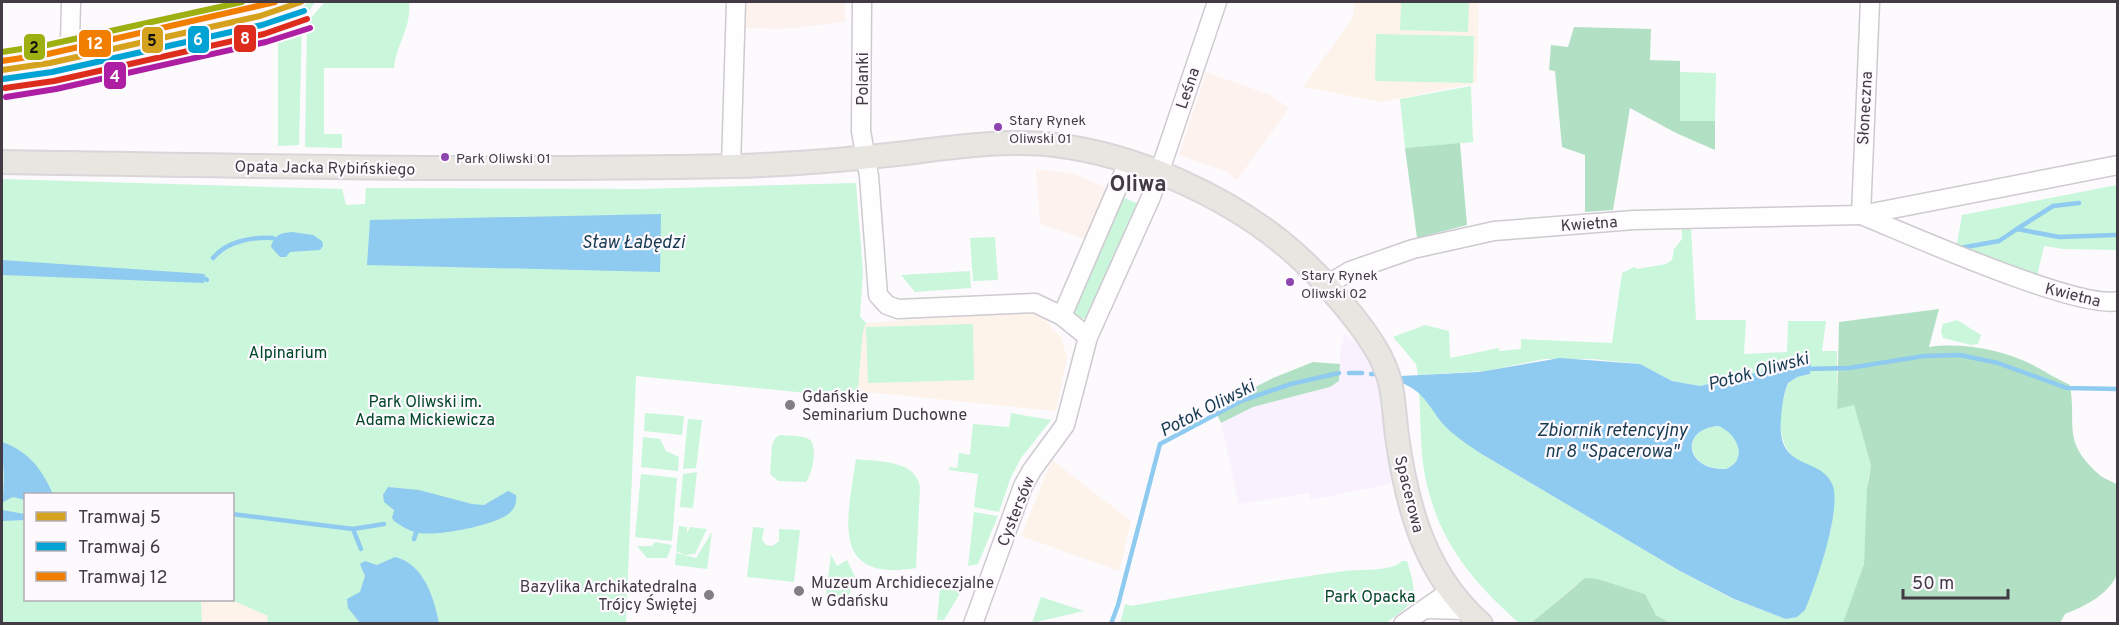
<svg xmlns="http://www.w3.org/2000/svg" width="2119" height="625" viewBox="0 0 2119 625" font-family="Overpass,sans-serif">
	<rect width="100%" height="100%" fill="#fcfafd"/>
	<g fill="#fef2ee">
		<polygon points="741,2 845,2 845,22 782,29 740,28"/>
		<polygon points="1206,72 1270,95 1289,108 1237,180 1227,172 1179,155"/>
		<polygon points="1036,169 1074,174 1105,187 1105,192 1085,239 1040,224"/>
	</g>
	<polygon fill="#faf1fe" points="1344,334 1358,343 1377,378 1391,484 1310,500 1309,493 1239,504 1221,423 1253,407 1330,387 1339,381 1340,350"/>
	<g fill="#fef3eb">
		<polygon points="1354,2 1479,2 1477,83 1382,102 1303,87 1353,18"/>
		<polygon points="1028,312 1040,315 1061,337 1067,358 1056,411 857,391 863,331 866,323"/>
		<polygon points="1052,460 1131,521 1119,571 1021,536"/>
		<polygon points="201,600 232,600 268,616 267,623 202,623"/>
	</g>
	<g fill="#caf6db">
		<polygon points="310,2 315,2 302,22 299,145 278,146 278,34 218,31 278,16"/>
		<path d="M 325,2 L 409,2 C 412,27 396,44 394,68 L 324,68 L 324,134 L 342,134 L 342,148 L 305,147 L 307,22 Z"/>
		<polygon points="1401,2 1469,2 1468,32 1400,30"/>
		<polygon points="1376,34 1474,36 1473,83 1375,81"/>
		<polygon points="1680,72 1716,73 1715,121 1680,121"/>
		<polygon points="1471,86 1473,142 1405,148 1400,99"/>
		<polygon points="2,179 342,189 346,205 365,204 366,188 641,189 856,183 863,272 860,317 866,323 863,331 857,398 636,376 626,623 267,623 268,616 232,600 232,494 26,494 26,600 201,600 202,623 2,624"/>
		<polygon points="2117,185 2117,250 2063,249 2044,246 2036,280 1956,249 1962,215"/>
		<polygon points="1120,196 1141,205 1088,319 1078,318 1072,312"/>
		<path d="M 1691,228 L 1696,320 L 1746,320 L 1744,354 L 1787,352 L 1788,321 L 1826,321 L 1822,351 L 1837,351 L 1837,408 L 1854,405 L 1871,466 L 1868,479 L 1864,564 L 1846,619 L 1843,623 L 1670,623 L 1656,615 L 1645,594 L 1598,579 L 1577,584 L 1531,623 L 1519,623 C 1471,580 1438,541 1425,476 C 1420,449 1421,420 1419,393 L 1423,394 L 1438,416 L 1480,453 L 1680,571 L 1733,599 L 1786,619 L 1797,617 L 1805,610 L 1831,530 L 1833,487 C 1804,465 1777,457 1781,416 C 1782,405 1784,393 1788,383 L 1797,377 L 1810,374 L 1810,364 L 1784,366 L 1700,386 L 1672,381 L 1640,364 L 1593,359 L 1544,359 L 1486,371 L 1418,375 L 1416,364 L 1393,337 L 1425,325 L 1449,331 L 1450,358 L 1499,348 L 1499,351 L 1521,349 L 1521,339 L 1612,343 L 1622,273 L 1634,267 L 1637,269 L 1666,264 L 1672,260 L 1674,249 L 1682,239 L 1682,229 Z"/>
		<polygon points="995,237 998,280 973,281 970,238"/>
		<polygon points="970,271 971,288 915,292 901,275"/>
		<polygon points="1957,320 1981,335 1978,344 1971,345 1943,338 1941,331 1943,324"/>
		<polygon points="973,324 974,380 868,383 866,327"/>
		<polygon points="645,413 684,416 682,435 644,431"/>
		<polygon points="1011,413 1051,420 1021,458 1011,477 999,512 974,507 978,474 949,470 949,467 957,468 959,453 970,455 973,424 1009,427"/>
		<polygon points="688,419 702,420 696,468 683,469"/>
		<path d="M 1718,426 C 1736,431 1750,459 1726,469 C 1685,470 1680,429 1718,426 Z"/>
		<path d="M 781,435 C 789,436 804,435 810,440 C 818,447 812,475 806,482 L 778,481 L 770,474 L 772,445 L 776,437 Z"/>
		<polygon points="643,437 660,439 666,451 679,457 678,471 641,467"/>
		<path d="M 856,459 C 877,462 916,459 920,487 L 916,568 C 828,583 848,516 856,459 Z"/>
		<polygon points="697,472 693,508 680,507 683,474"/>
		<polygon points="641,474 677,478 672,541 635,537"/>
		<polygon points="974,512 998,516 978,564 968,566"/>
		<polygon points="679,526 687,527 687,533 690,527 707,529 695,554 685,555 676,551"/>
		<polygon points="753,527 764,528 762,540 766,545 772,546 779,541 779,529 800,530 794,582 747,577"/>
		<polygon points="712,532 707,569 675,565 676,553 696,558"/>
		<polygon points="655,542 672,545 667,558 647,558 637,546 652,546"/>
		<polygon points="831,555 837,566 847,560 856,579 851,580 849,603 825,600"/>
		<path d="M 1402,561 L 1407,561 C 1418,598 1418,601 1386,623 L 1120,624 L 1125,604 L 1131,606 C 1202,594 1273,580 1345,571 C 1360,569 1392,572 1402,561 Z"/>
		<polygon points="941,578 966,583 944,620 937,620"/>
		<polygon points="1041,597 1084,611 1032,623"/>
	</g>
	<g fill="#b2e0c4">
		<polygon points="1574,27 1651,29 1650,60 1680,61 1680,121 1715,121 1715,150 1676,133 1630,108 1613,210 1585,212 1585,155 1562,147 1555,71 1549,70 1551,45 1568,47"/>
		<polygon points="1460,143 1467,225 1417,238 1405,148"/>
		<path d="M 1939,309 L 1929,347 C 1962,342 2004,350 2033,365 C 2046,372 2057,379 2070,385 C 2077,428 2061,441 2101,476 C 2106,480 2113,481 2117,485 C 2118,505 2119,554 2118,571 C 2112,593 2084,607 2065,614 L 2060,623 L 1843,623 L 1864,564 L 1867,488 L 1871,466 L 1854,405 L 1837,409 L 1839,322 Z"/>
		<polygon points="1313,362 1340,364 1339,381 1330,387 1253,407 1221,423 1214,408 1273,378"/>
		<polygon points="1585,578 1598,579 1645,594 1656,615 1670,623 1531,623"/>
	</g>
	<g fill="#8fcaf0" fill-rule="evenodd">
		<polygon points="661,214 660,272 367,265 370,220"/>
		<path d="M 292,232 L 313,235 L 322,241 L 323,246 L 320,250 L 290,252 L 286,257 L 280,257 L 271,247 C 274,235 280,233 292,232 Z"/>
		<polygon points="2,260 205,274 204,283 2,275"/>
		<path d="M 1560,358 L 1640,364 L 1672,381 L 1700,386 L 1784,366 L 1811,363 L 1810,374 L 1797,377 L 1788,383 C 1783,395 1782,407 1781,419 C 1776,473 1822,455 1833,486 C 1841,512 1816,584 1805,610 L 1797,617 L 1786,619 L 1734,599 L 1680,571 L 1480,453 C 1470,446 1459,439 1450,431 C 1430,413 1429,394 1402,383 L 1401,376 L 1479,372 ZM 1718,426 C 1736,432 1750,459 1726,469 C 1684,470 1680,429 1718,426 Z"/>
		<path d="M 2,442 C 28,451 42,469 53,494 L 26,494 L 25,500 L 13,497 L 3,502 L 2,510 L 25,514 L 25,520 L 2,521 L 4,477 Z"/>
		<path d="M 388,487 L 419,490 L 472,504 L 484,505 L 508,491 L 516,495 C 517,504 514,510 507,515 C 491,526 438,536 419,533 C 411,532 401,526 394,521 L 392,518 L 394,510 L 384,502 L 383,495 Z"/>
		<path d="M 395,557 C 424,564 434,598 439,623 L 360,623 L 348,608 L 347,599 L 360,592 L 365,576 L 360,564 L 365,561 L 377,565 Z"/>
	</g>
	<g fill="none" stroke-linecap="round" stroke-linejoin="round">
		<g stroke="#8fcaf0" stroke-width="4.5">
			<polyline points="2017,229 2053,206 2079,203"/>
			<polyline points="1960,248 1999,241 2017,229 2059,237 2115,235"/>
			<path d="M 213,258 C 227,241 252,237 273,238"/>
			<polyline points="206,279 207,280"/>
			<polyline points="1805,369 1849,368 1924,356 1960,355 1998,363 2067,388 2118,389"/>
			<polyline points="1349,373 1362,373"/>
			<polyline points="1371,374 1377,374"/>
			<polyline points="232,514 353,529 384,524"/>
			<polyline points="353,529 361,549"/>
			<polyline points="414,539 418,527"/>
			<polyline points="1111,624 1118,605 1160,444 1241,401 1291,384 1339,373"/>
		</g>
		<g stroke="#cecad0" stroke-width="21">
			<g id="minor">
				<polyline points="862,2 861,131 869,176 878,295 887,305 898,309 1035,303 1062,316 1088,337"/>
				<path d="M 1870,2 L 1861,215 C 1908,234 2078,310 2118,301"/>
				<polyline points="70,41 71,2"/>
				<polyline points="731,166 736,2"/>
				<polyline points="1327,285 1350,271 1413,249 1494,231 1634,220 1861,215 2118,165"/>
				<polyline points="1062,316 1128,163"/>
				<polyline points="1425,609 1467,610"/>
				<polyline points="973,624 1023,486 1032,470 1065,425 1088,337 1151,197 1217,2"/>
				<polyline points="1403,624 1450,591"/>
			</g>
		</g>
		<g stroke="#d8d6d9" stroke-width="26">
			<path id="major" d="M 2,162 C 244,166 488,171 731,166 C 786,165 842,160 897,154 C 948,148 1003,139 1055,145 C 1137,155 1230,197 1292,251 C 1321,276 1371,332 1385,367 C 1394,388 1394,414 1397,436 C 1407,508 1425,574 1481,624"/>
		</g>
		<use href="#minor" stroke="#fffeff" stroke-width="18"/>
		<use href="#major" stroke="#e8e6e0" stroke-width="22"/>
		<g stroke="#fdf9fe" stroke-width="10">
			<polyline id="tram-1" points="2,70 50,63 260,16 301,2"/>
		</g>
		<g stroke="#fdf9fe" stroke-width="10">
			<polyline id="tram-2" points="3,79 52,72 262,25 304,11"/>
		</g>
		<g stroke="#fdf9fe" stroke-width="10">
			<polyline id="tram-3" points="2,61 48,54 275,2"/>
		</g>
		<g stroke="#fdf9fe" stroke-width="10">
			<polyline id="tram-4" points="5,88 54,81 264,34 307,19"/>
		</g>
		<g stroke="#fdf9fe" stroke-width="10">
			<polyline id="tram-5" points="2,52 47,45 242,2"/>
		</g>
		<g stroke="#fdf9fe" stroke-width="10">
			<polyline id="tram-6" points="6,97 56,89 266,42 310,28"/>
		</g>
		<use href="#tram-1" stroke="#d4a21d" stroke-width="6"/>
		<use href="#tram-2" stroke="#00a3d4" stroke-width="6"/>
		<use href="#tram-3" stroke="#f27e00" stroke-width="6"/>
		<use href="#tram-4" stroke="#dd2b1c" stroke-width="6"/>
		<use href="#tram-5" stroke="#9eb011" stroke-width="6"/>
		<use href="#tram-6" stroke="#ae1ea3" stroke-width="6"/>
	</g>
	<g fill="#8e44ad" stroke="#fdf9fe" stroke-width="2">
		<circle cx="998" cy="127" r="5"/>
		<circle cx="445" cy="157" r="5"/>
		<circle cx="1290" cy="282" r="5"/>
	</g>
	<g fill="#837d85" stroke="#fdf9fe" stroke-width="2">
		<circle cx="790" cy="405" r="6"/>
		<circle cx="799" cy="591" r="6"/>
		<circle cx="709" cy="595" r="6"/>
	</g>
	<g text-anchor="middle" stroke-width="4.5" stroke-linejoin="round" paint-order="stroke">
		<g font-size="14" fill="#423a44" stroke="#fdf9fe" text-anchor="start">
			<text x="1009" y="125">Stary Rynek<tspan x="1009" dy="18">Oliwski 01</tspan></text>
			<text x="456" y="163">Park Oliwski 01</text>
			<text x="1301" y="280">Stary Rynek<tspan x="1301" dy="18">Oliwski 02</tspan></text>
		</g>
		<g font-size="16" fill="#423a44" stroke="#fdf9fe">
			<text transform="translate(862 79) rotate(-90)" y="6">Polanki</text>
			<text transform="translate(1187 88) rotate(-71)" y="6">Leśna</text>
			<text transform="translate(1864 108) rotate(-87)" y="6">Słoneczna</text>
			<text transform="translate(325 167) rotate(1)" y="6">Opata Jacka Rybińskiego</text>
			<text transform="translate(1589 223) rotate(-4)" y="6">Kwietna</text>
			<text transform="translate(2073 294) rotate(14)" y="6">Kwietna</text>
			<text transform="translate(1410 494) rotate(76)" y="6">Spacerowa</text>
			<text transform="translate(1015 511) rotate(-68)" y="6">Cystersów</text>
		</g>
		<g font-size="16" fill="#004726" stroke="#fdf9fe">
			<text x="288" y="358">Alpinarium</text>
			<text x="425" y="407">Park Oliwski im.<tspan x="425" dy="18">Adama Mickiewicza</tspan></text>
			<text x="1370" y="602">Park Opacka</text>
		</g>
		<g font-size="16" fill="#423a44" stroke="#fdf9fe" text-anchor="start">
			<text x="802" y="402">Gdańskie<tspan x="802" dy="18">Seminarium Duchowne</tspan></text>
			<text x="811" y="588">Muzeum Archidiecezjalne<tspan x="811" dy="18">w Gdańsku</tspan></text>
			<text x="697" y="592" text-anchor="end">Bazylika Archikatedralna<tspan x="697" dy="18">Trójcy Świętej</tspan></text>
		</g>
		<g font-size="18" font-style="italic" fill="#163b51" stroke="#fdf9fe">
			<text x="633" y="248">Staw Łabędzi</text>
			<text transform="translate(1758 371) rotate(-15)" y="6">Potok Oliwski</text>
			<text transform="translate(1207 408) rotate(-27)" y="6">Potok Oliwski</text>
			<text x="1612" y="436">Zbiornik retencyjny<tspan x="1612" dy="21">nr 8 "Spacerowa"</tspan></text>
		</g>
		<g font-size="22" font-weight="bold" fill="#423a44" stroke="#fdf9fe">
			<text x="1138" y="191">Oliwa</text>
		</g>
	</g>
	<g stroke="#fdf9fe" stroke-width="2">
		<rect x="233" y="24" width="24" height="29" rx="6" fill="#dd2b1c"/>
		<rect x="187" y="25" width="23" height="29" rx="6" fill="#00a3d4"/>
		<rect x="141" y="26" width="23" height="28" rx="6" fill="#d4a21d"/>
		<rect x="78" y="29" width="34" height="29" rx="6" fill="#f27e00"/>
		<rect x="23" y="33" width="23" height="28" rx="6" fill="#9eb011"/>
		<rect x="103" y="61" width="24" height="29" rx="6" fill="#ae1ea3"/>
	</g>
	<g font-size="16" text-anchor="middle" font-weight="bold" fill="#fff">
		<text x="245" y="44">8</text>
		<text x="198" y="45">6</text>
		<text x="95" y="49">12</text>
		<text x="115" y="82">4</text>
	</g>
	<g font-size="16" text-anchor="middle" font-weight="bold" fill="#111">
		<text x="152" y="46">5</text>
		<text x="34" y="53">2</text>
	</g>
	<rect width="2119" height="625" fill="none" stroke="#423a44" stroke-width="6"/>
	<rect x="24" y="493" width="210" height="108" fill="#fdf9fe" stroke="#b2adb4" stroke-width="1.5"/>
	<rect x="36" y="512" width="30" height="9" fill="#d4a21d" stroke="#b2adb4" stroke-width="1.5"/>
	<text x="78" y="523" font-size="18" fill="#423a44">Tramwaj 5</text>
	<rect x="36" y="542" width="30" height="9" fill="#00a3d4" stroke="#b2adb4" stroke-width="1.5"/>
	<text x="78" y="553" font-size="18" fill="#423a44">Tramwaj 6</text>
	<rect x="36" y="572" width="30" height="9" fill="#f27e00" stroke="#b2adb4" stroke-width="1.5"/>
	<text x="78" y="583" font-size="18" fill="#423a44">Tramwaj 12</text>
	<path d="M1903 589v9h105v-9" fill="none" stroke="#423a44" stroke-width="3"/>
	<text x="1912" y="589" font-size="18" fill="#423a44" stroke="#fdf9fe" stroke-width="4.5" paint-order="stroke">50 m</text>
</svg>
